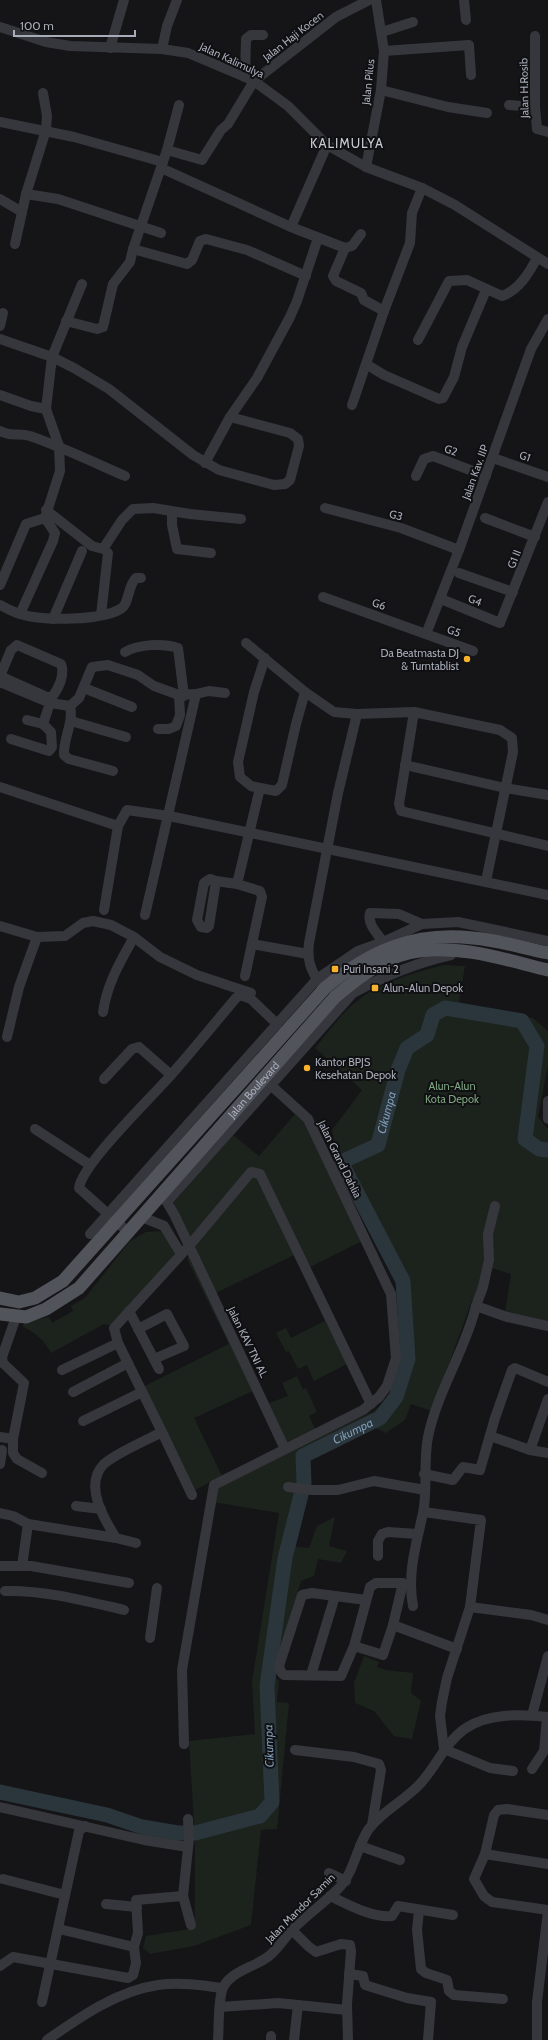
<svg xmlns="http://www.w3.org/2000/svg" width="548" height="2040" viewBox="0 0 548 2040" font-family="Cabin,sans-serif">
	<rect width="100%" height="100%" fill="#151518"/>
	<g fill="#1b231c">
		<path d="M 443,965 L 465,966 L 459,1002 L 533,1018 L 548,1031 L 548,1065 L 538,1117 L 548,1129 L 548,1322 L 505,1312 L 511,1274 L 492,1268 L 480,1302 L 472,1300 L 432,1411 L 411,1404 L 405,1420 L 386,1433 L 371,1426 L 309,1461 L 310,1478 L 291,1546 L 309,1548 L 317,1526 L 335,1517 L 329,1546 L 347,1551 L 341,1563 L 318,1559 L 314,1576 L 301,1581 L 273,1674 L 279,1681 L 277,1702 L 289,1703 L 277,1829 L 261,1830 L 251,1925 L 194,1946 L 150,1954 L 143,1948 L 146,1936 L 195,1928 L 195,1840 L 189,1741 L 255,1734 L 252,1682 L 279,1513 L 213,1502 L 215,1492 L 223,1482 L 372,1412 L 395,1396 L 406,1358 L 402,1281 L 380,1232 L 370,1223 L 338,1162 L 332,1130 L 362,1090 L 315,1048 C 328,1033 340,1014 356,1002 C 380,982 414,973 443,965 Z"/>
		<polygon points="295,1114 304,1121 364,1240 302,1271 294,1255 216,1293 175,1210 174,1202 233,1135 259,1156"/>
		<path d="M 163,1231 L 177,1254 L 112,1326 L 104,1324 L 51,1353 C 45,1341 35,1332 23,1327 L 24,1322 L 49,1317 L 52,1323 L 73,1311 L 71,1306 L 85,1298 L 130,1241 L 146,1232 Z"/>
		<polygon points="188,1257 190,1257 255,1390 194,1418 222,1476 193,1491 143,1387 229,1344 187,1259"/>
		<polygon points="325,1321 347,1364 314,1381 307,1365 298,1369 289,1351 286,1352 276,1333 286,1328 291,1338"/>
		<polygon points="297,1376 303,1389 306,1388 317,1412 309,1416 316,1430 286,1444 267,1404 288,1396 282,1383"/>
		<polygon points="364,1656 379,1662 377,1667 386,1670 413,1673 411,1693 421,1701 412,1739 394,1736 374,1711 355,1703 354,1683"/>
	</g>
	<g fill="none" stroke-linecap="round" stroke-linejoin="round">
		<path stroke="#2b353c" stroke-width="15" id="s1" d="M 0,1792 L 107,1815 L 142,1827 L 178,1833 L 195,1833 L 260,1816 L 272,1802 L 267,1686 L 285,1558 L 304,1483 L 303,1456 L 380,1418 L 396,1397 L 408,1359 L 403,1281 L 341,1162 L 378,1145 L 398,1070 L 407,1048 L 427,1035 L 433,1015 L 445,1008 L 522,1021 L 537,1046 L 525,1139 L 539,1149 L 548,1150"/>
		<g stroke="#36373d" stroke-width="10">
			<polyline points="464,0 466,20"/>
			<polyline points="0,27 46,42 70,46 162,49 188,53 245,77 254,81 288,106 327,145 366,167 422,188 455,205 548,264"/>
			<polyline points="382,32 413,22"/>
			<polyline points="535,36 535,107 537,129 548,132"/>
			<polyline points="110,48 124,0"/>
			<polyline points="162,49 167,26 177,0"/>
			<polyline points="384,51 469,45 471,75"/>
			<polyline points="245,77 246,39 251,35 263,35"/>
			<polyline points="381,90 448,107 487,113"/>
			<polyline points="43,93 47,116 46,130 26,194 58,199 161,233"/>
			<polyline points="179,105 167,150 133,249 187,264 192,260 200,241 206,239 247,250 306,276"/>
			<polyline points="509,105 535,107"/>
			<polyline points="0,122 74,137 163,162"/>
			<polyline points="167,150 202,160 221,130 228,124 254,81 336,17 369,0"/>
			<polyline points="366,167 381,90 384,51 376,0"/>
			<polyline points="161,168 291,227 345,248 352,246 361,234"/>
			<polyline points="0,199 22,212"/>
			<polyline points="291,227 327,145"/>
			<polyline points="15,244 26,194"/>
			<polyline points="345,248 333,276 336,281 361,293 364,300 384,311"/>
			<polyline points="66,321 97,329 103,327 113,284 130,262 133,249"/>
			<polyline points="0,326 3,313"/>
			<polyline points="0,339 52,357 74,368 109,389 193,455 219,470 274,485 285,484 290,480 299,446 298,439 290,433 230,417"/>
			<path d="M 418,340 L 449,281 L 467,280 L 502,296 C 519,290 529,273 537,258"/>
			<polyline points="366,364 384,375 439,399 443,398 454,377 462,347 486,290"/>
			<polyline points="0,395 31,406 46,409"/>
			<polyline points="352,405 384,311 410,243 412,213 422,188"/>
			<path d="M 0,431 C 13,438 17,432 30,436 C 62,447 93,462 125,476"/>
			<polyline points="493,458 548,477"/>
			<polyline points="205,463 230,417 257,378 290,317 297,301 318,238"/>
			<polyline points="416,476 424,459 433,456 486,476"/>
			<polyline points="325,508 401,528 459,550"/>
			<polyline points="46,510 92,546 103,549 122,520 133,509 153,508 190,514 241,519"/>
			<polyline points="172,512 172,525 177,549 211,553"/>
			<polyline points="485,518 535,537"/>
			<polyline points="459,573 513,592"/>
			<polyline points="0,585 26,524 45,518"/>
			<polyline points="323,597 473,651"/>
			<polyline points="441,599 500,623 548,502"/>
			<path d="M 0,605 C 6,608 13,612 20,614 C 42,621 103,621 122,608 C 129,603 128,585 136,578 L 141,578"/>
			<polyline points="20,614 53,541 55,533 45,518 60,471 59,446 46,409 52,357 82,284"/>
			<polyline points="101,615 108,553"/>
			<polyline points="53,619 82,551"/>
			<polyline points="426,634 459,550 531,349 548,319"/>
			<polyline points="246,643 305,692 334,712 357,714 414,712 500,730 512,738 513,752 486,881"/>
			<path d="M 17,645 L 61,664 C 65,675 59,688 52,697 L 47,697 L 0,676 L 11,650 Z"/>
			<path d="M 125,652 C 139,644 163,643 178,648 L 184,696"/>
			<polyline points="0,682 50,703 70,706 79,698 92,667 108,665 138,675 154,686 179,695 196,694"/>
			<polyline points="84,688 132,707"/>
			<path d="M 70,706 C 74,723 63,738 64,755 L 69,759 L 113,771"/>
			<polyline points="414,712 399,804 401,811 548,846"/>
			<polyline points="27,720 43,724"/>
			<polyline points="71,721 126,737"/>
			<polyline points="158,729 169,729 176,726 180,715 179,695"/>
			<polyline points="11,739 49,751 52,747 51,732 43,724 50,703"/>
			<polyline points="405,765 505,788 548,795"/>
			<polyline points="0,787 118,826"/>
			<polyline points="260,788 251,786 240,777 238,762 254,692 265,658"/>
			<polyline points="216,881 210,879 204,883 197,920 201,927 207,928 209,926 216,881 237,884 260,788 276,791 282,785 296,724 305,692"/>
			<polyline points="237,884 260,891 262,897 245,976"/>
			<polyline points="104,910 118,826 127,810 169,816 548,895"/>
			<polyline points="145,915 196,694 209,691 225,693"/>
			<polyline points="0,926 37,937 65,936 83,923 93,921 111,925 134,937 160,957 197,975 251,993"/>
			<path d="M 383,942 C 377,933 367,924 370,913 L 399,914 L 422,924"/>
			<polyline points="252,944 308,954"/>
			<path d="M 321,984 C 310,971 307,959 309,943 L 338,793 L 357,714"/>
			<path d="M 103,1012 C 107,984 120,962 134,937"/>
			<polyline points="7,1037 19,987 37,937"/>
			<polyline points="104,1079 132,1049 139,1047 171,1075"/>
			<polyline points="548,1101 548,1119"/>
			<polyline points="35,1129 90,1165"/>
			<polyline points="164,1197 175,1216 285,1449"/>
			<path d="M 167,1202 L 353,993 C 386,975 415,963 451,955"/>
			<polyline points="142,1217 164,1226 181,1254"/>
			<path d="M 128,1232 L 79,1188 C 82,1164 152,1097 171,1075 C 193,1050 214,1024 236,998 L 241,995 L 251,999 L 277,1024"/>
			<polyline points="90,1234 317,979 358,951 383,942 422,924 458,922 548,941"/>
			<polyline points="476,1306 483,1287 489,1260 488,1234 495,1206"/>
			<polyline points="129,1311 159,1369"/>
			<polyline points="138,1329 167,1314 184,1346 154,1359"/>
			<polyline points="62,1370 118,1343"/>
			<polyline points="73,1392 128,1363"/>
			<polyline points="83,1421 142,1392"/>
			<polyline points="162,1432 118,1343 114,1328 189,1246 251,1172 260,1174 371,1404"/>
			<polyline points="490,1436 530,1450 548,1453"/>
			<polyline points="0,1437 13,1439 13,1453 17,1459 42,1473"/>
			<polyline points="13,1439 24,1383 3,1363 2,1357 16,1317"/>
			<polyline points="530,1450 548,1399"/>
			<polyline points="0,1464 2,1450"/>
			<polyline points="424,1474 453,1480 463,1467 480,1470 495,1418 512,1370 515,1368 548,1382"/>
			<polyline points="288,1487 312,1490 338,1490 374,1481 425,1490"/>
			<polyline points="76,1506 101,1509"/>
			<polyline points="424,1512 481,1520 470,1607 447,1678 442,1702 440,1716 444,1749 490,1768 513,1771"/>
			<polyline points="0,1513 13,1516 28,1524"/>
			<path d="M 136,1543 L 116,1538 C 104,1519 84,1486 103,1465 C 112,1455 149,1439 162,1432 L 192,1495"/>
			<polyline points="378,1556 378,1541 382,1534 388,1532 417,1534"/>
			<polyline points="0,1566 31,1566 129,1583"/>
			<polyline points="22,1566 28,1524 116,1538"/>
			<path d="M 5,1591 C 45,1590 85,1601 124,1610"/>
			<path d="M 413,1606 C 407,1574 416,1545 423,1513 C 428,1489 423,1462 428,1437 C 437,1392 465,1351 476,1306 L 507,1317 L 548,1326"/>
			<polyline points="470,1607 531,1615 548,1620"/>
			<polyline points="393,1625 457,1649"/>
			<polyline points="150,1638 157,1588"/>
			<polyline points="354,1646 383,1655 393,1625 403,1583 376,1583 370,1587 354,1646 341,1676 284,1675 281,1672 279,1666 302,1595 312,1593 366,1600"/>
			<polyline points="311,1675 335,1596"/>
			<polyline points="532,1715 548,1656"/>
			<polyline points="184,1744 182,1670 214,1485 363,1410 379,1397 387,1386 396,1358 391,1294 308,1119 263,1078"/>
			<polyline points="295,1750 354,1757 379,1764 381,1770 372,1825"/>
			<polyline points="532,1769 544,1751 547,1717"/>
			<polyline points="0,1807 144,1840 188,1847"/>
			<polyline points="548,1815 507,1809 498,1810 494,1815 485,1854 474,1879 484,1896 492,1902 548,1910"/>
			<polyline points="188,1819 189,1839 183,1896 191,1925"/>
			<polyline points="360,1846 400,1860"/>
			<polyline points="485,1854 548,1864"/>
			<polyline points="329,1873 346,1881"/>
			<polyline points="3,1879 65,1895"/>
			<path d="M 330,1896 C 348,1904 371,1918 392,1916 L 398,1906 L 453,1915"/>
			<polyline points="106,1904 137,1907"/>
			<polyline points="419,1910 417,1930 421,1969 426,1973 447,1980 449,1991 454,1995 503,1999"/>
			<polyline points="59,1929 134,1947 138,1933 136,1900 183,1896"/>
			<polyline points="292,1930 308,1946 316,1952 341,1944 350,1945 351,1951 347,2004 348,2040"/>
			<polyline points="0,1966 13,1957 128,1978 133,1975 136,1963 134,1947"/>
			<polyline points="349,1974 363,1976 365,1985 407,1998 431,2002 428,2040"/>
			<polyline points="42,2002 79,1831 85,1826"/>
			<polyline points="220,2007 278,2003 347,2010"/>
			<path d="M 47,2040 C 80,2017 117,1991 158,1985 C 179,1982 201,1985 222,1988"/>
			<path d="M 218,2040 C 219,2029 218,1994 224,1986 C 232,1971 255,1967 269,1956 C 278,1949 284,1938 293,1929 C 307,1915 324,1903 338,1889 C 354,1873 356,1849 368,1830 C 381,1812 402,1802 418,1786 C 436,1768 444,1743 466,1728 C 489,1713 521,1714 548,1717"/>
			<polyline points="271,2040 271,2036"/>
			<polyline points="294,2040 298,2005"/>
			<polyline points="537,2040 537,2002 548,1911"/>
		</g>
		<g stroke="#52545c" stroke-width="13">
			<path d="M 0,1298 L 19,1302 L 35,1298 L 63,1281 L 325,988 C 369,951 415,931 473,938 C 498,940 523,948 548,953"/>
			<path id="s2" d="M 0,1314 L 26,1317 L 46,1309 L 79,1288 L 335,997 C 357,978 390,954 419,951 C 463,945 506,960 548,970"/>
		</g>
	</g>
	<g fill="#f8b22d" stroke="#101013" stroke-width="1.5">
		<circle cx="467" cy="659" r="4"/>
		<rect x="331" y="965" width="8" height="8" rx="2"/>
		<rect x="371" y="984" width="8" height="8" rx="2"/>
		<circle cx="307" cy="1068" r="4"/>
	</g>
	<g text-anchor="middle" stroke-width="4" stroke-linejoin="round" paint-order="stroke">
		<g font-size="11" fill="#a7acb8" stroke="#101013">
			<text transform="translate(293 36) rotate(-38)" y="4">Jalan Haji Kocen</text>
			<text transform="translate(232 60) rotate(25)" y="4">Jalan Kalimulya</text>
			<text transform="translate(368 82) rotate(-84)" y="4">Jalan Pilus</text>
			<text transform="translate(524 88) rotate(-91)" y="4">Jalan H.Rosib</text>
			<text transform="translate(451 450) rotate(21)" y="4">G2</text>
			<text transform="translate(525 456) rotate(20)" y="4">G1</text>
			<text transform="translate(475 472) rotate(-70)" y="4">Jalan Kav. IIP</text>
			<text transform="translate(396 515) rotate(15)" y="4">G3</text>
			<text transform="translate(514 559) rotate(-69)" y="4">G1 II</text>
			<text transform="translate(475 600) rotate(22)" y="4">G4</text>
			<text transform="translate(379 604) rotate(20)" y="4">G6</text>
			<text transform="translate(454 631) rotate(20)" y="4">G5</text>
			<text dy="4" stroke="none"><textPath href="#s2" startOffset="351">Jalan Boulevard</textPath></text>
			<text transform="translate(340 1159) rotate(64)" y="4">Jalan Grand Dahlia</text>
			<text transform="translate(248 1342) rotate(64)" y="4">Jalan KAV TNI AL</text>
			<text transform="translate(300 1908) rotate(-45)" y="4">Jalan Mandor Samin</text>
		</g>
		<g font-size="11" fill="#a7acb8" stroke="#101013" text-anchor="start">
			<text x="459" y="657" text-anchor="end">Da Beatmasta DJ<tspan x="459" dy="13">&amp; Turntablist</tspan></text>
			<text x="343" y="973">Puri Insani 2</text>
			<text x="383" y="992">Alun-Alun Depok</text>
			<text x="315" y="1066">Kantor BPJS<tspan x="315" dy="13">Kesehatan Depok</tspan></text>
		</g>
		<g font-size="11" fill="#7da47f" stroke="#101013">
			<text x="452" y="1090">Alun-Alun<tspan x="452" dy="13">Kota Depok</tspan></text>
		</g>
		<g font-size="12" font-style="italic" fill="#7d9bb4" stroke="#101013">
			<text dy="4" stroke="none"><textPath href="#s1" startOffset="1074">Cikumpa</textPath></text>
			<text dy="4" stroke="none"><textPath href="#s1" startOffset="691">Cikumpa</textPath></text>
			<text transform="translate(269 1746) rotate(-92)" y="4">Cikumpa</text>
		</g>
		<g font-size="13" letter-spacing="1" fill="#c8cbd4" stroke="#101013">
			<text x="347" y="148">KALIMULYA</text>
		</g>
	</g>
	<path d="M14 30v6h121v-6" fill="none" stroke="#a7acb8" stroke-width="2"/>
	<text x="20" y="30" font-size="12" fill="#a7acb8" stroke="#101013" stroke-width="3" paint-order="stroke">100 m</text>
</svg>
